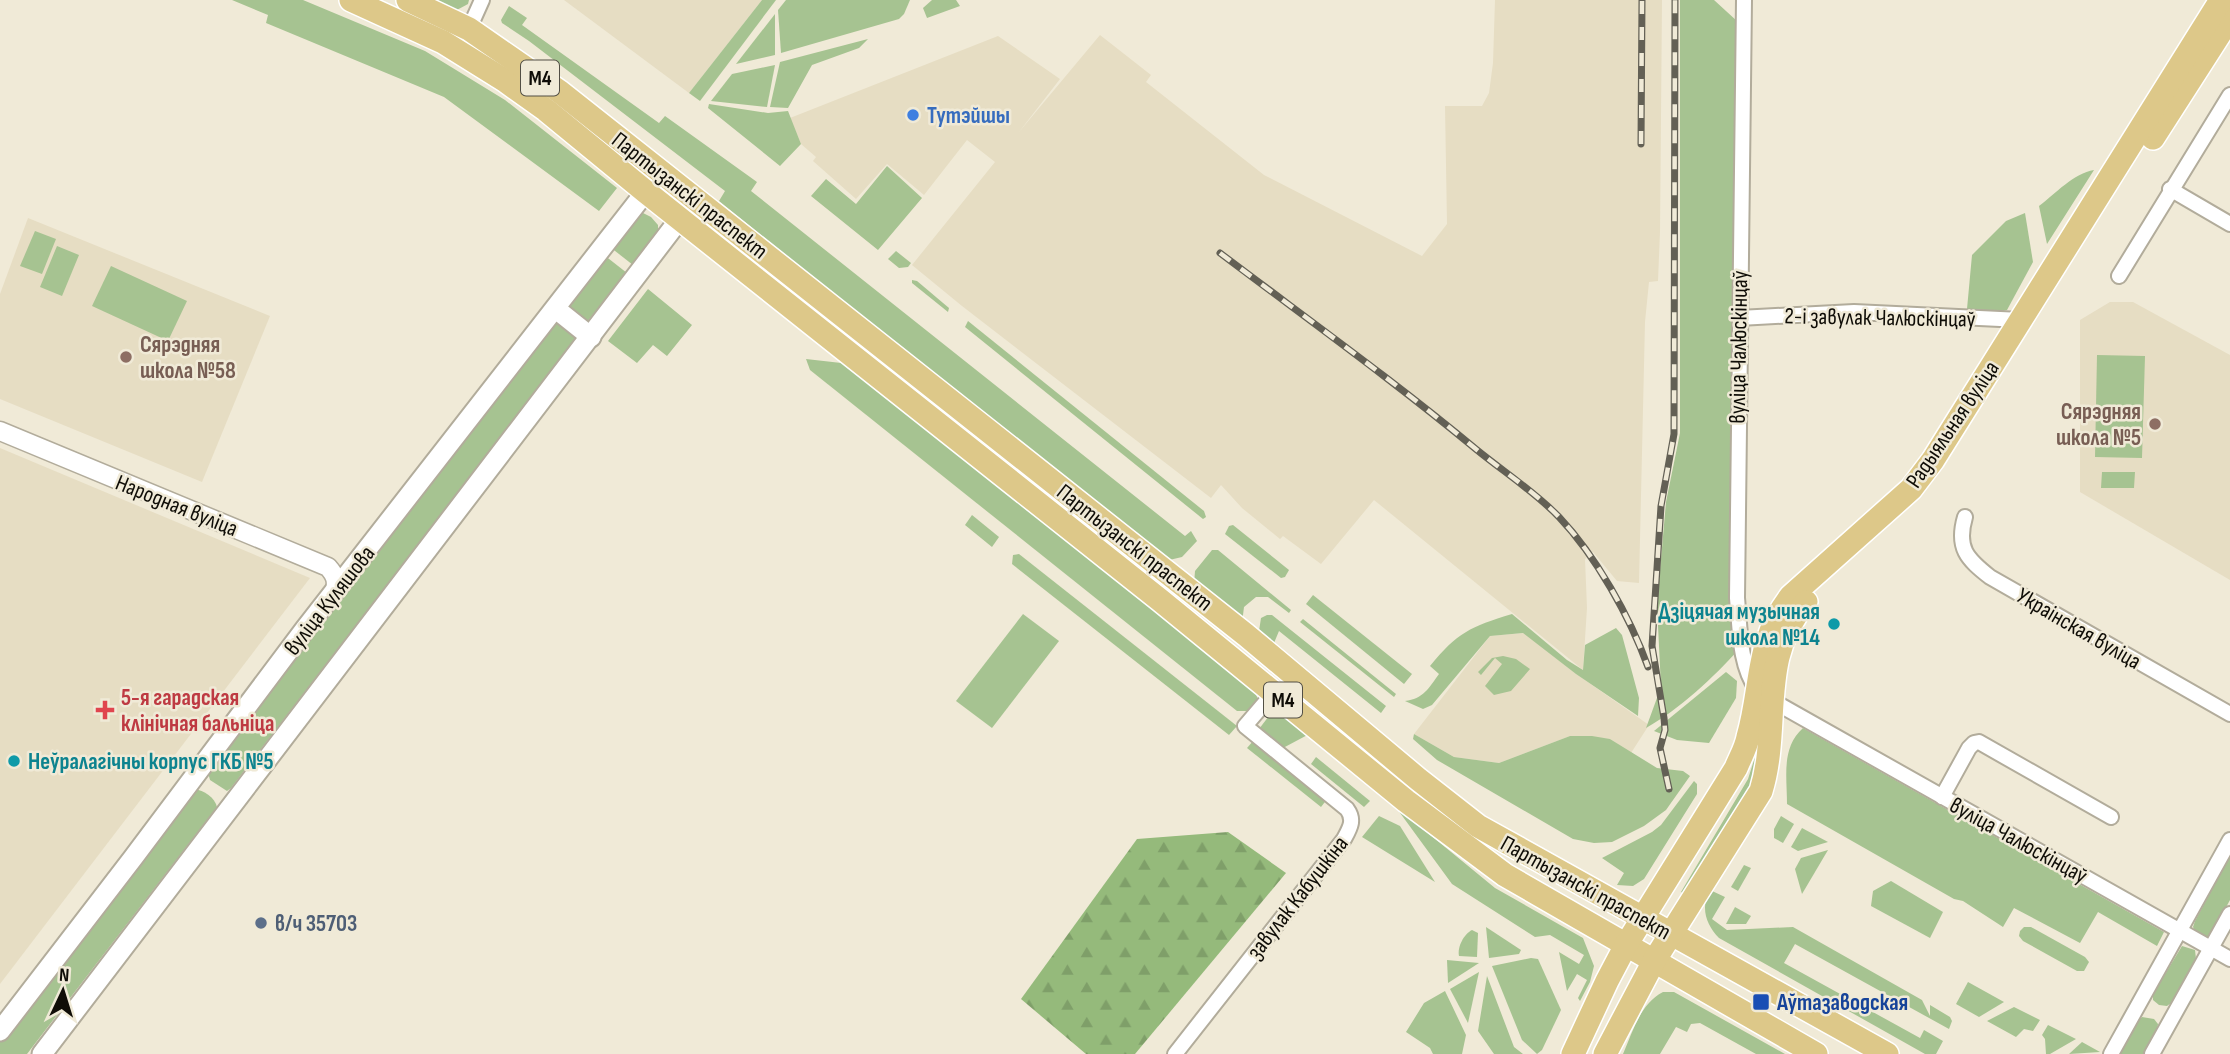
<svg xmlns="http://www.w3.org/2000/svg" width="2230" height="1054" viewBox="0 0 2230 1054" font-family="'Sofia Sans Condensed',sans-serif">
	<defs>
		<pattern id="forest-firs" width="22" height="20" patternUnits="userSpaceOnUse" patternTransform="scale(1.75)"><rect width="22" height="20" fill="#95ba7b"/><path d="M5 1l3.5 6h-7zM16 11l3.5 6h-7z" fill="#7f9f69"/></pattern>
	</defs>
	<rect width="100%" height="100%" fill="#f0ead7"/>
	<g fill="#e6ddc3">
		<polygon points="564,0 762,0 689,93"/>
		<polygon points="1495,0 1662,0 1660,232 1658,281 1649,282 1645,322 1639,583 1617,581 1593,552 1585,559 1587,608 1583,670 1374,500 1321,564 1283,536 1280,539 1242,508 1221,485 1211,498 962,306 912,265 995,162 967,140 924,195 887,164 856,199 813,161 816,157 801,144 790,118 998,36 1060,79 1019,132 1100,35 1151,75 1146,82 1264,175 1422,256 1447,224 1445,106 1482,106 1489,93 1493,63"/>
		<polygon points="28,218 270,316 202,482 0,399 0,294"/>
		<polygon points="2110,302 2133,302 2230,355 2230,580 2080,492 2080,320"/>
		<polygon points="0,448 310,578 0,984"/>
		<polygon points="1524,633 1575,673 1649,725 1631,753 1610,739 1570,736 1499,763 1454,757 1414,734 1490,636"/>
	</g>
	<g fill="#a6c391">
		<polygon points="232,0 303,0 425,51 505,100 617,188 599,211 444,97 266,23 268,15"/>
		<polygon points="430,0 469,0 468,4 455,11"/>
		<polygon points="762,0 776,0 700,101 689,93"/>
		<polygon points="786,0 910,0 904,14 899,19 781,53 778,10"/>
		<polygon points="932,0 956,0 960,6 927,18 923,8"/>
		<path d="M 1680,0 L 1714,0 L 1738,22 L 1739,649 C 1713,678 1680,709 1646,728 L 1661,687 L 1657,605 L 1666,502 L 1680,433 Z"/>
		<polygon points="509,6 527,18 522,25 659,123 665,116 757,182 751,191 1185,536 1191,531 1197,541 1182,557 1165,561 719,201 725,191 529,41 502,23 501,20"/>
		<polygon points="775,14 775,55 736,64"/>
		<polygon points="868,39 859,48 812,65 788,108 770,107 780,62"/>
		<polygon points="775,65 767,107 711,101 732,74"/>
		<polygon points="709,104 768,113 788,111 801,144 780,166 708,108"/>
		<polygon points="887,166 922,198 878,250 811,196 826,179 856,204"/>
		<path d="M 2094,170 L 2047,244 L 2039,206 C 2055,194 2074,173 2094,170 Z"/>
		<polygon points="643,213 651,217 658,225 658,232 633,265 610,247 635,215"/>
		<polygon points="2025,213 2033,262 2007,310 1995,313 1967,309 1972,255 2006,221"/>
		<polygon points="35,231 56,239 42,274 20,266"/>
		<polygon points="57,246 79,255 62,296 40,287"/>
		<polygon points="896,251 911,263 908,267 899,268 888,259"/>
		<polygon points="604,255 627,273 587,322 568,310 567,304"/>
		<polygon points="111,266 187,301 168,341 92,306"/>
		<polygon points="912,280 917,281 949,308 948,312 912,283"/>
		<polygon points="648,289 692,325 667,356 653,345 637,363 608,341"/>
		<polygon points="554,321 575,336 574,342 231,788 227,791 210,780 207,769"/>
		<polygon points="968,321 1204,511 1206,517 1203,519 965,327"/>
		<polygon points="2097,355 2145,356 2142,458 2095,457"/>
		<polygon points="806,359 850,364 1254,688 1258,700 1250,711 1237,711 810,370"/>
		<polygon points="2102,472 2135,472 2134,488 2101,488"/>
		<polygon points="972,515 999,537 992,547 965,525"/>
		<polygon points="1233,525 1289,570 1285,577 1281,578 1225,534 1229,526"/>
		<polygon points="1212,550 1218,550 1291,610 1289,613 1268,597 1256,597 1244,607 1242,623 1194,584 1195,571"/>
		<polygon points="1019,554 1237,726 1229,735 1012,564 1013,555"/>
		<polygon points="1313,595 1412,674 1404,684 1306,604"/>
		<polygon points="1023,614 1059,641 992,728 956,701"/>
		<path d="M 1512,614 L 1567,660 L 1583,670 L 1585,645 L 1616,628 L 1622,635 L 1639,698 L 1638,716 L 1576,674 L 1523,633 L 1490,636 L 1432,705 L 1423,709 L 1405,701 C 1423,699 1429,688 1439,674 L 1430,666 C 1458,632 1470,627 1512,614 Z"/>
		<polygon points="1267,615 1272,615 1386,706 1381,713 1279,631 1274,643 1259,631 1261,618"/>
		<polygon points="1303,619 1396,694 1394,697 1300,622"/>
		<polygon points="1503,656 1516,659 1530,669 1511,691 1494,695 1485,686 1502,664 1495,658 1481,675 1478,672 1492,658"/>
		<polygon points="1726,672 1737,681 1736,698 1709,743 1677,740 1654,731"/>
		<polygon points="1275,708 1313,732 1283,748 1259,729"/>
		<path d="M 1803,728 L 2164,932 L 2157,946 L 2098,912 L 2080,943 L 2014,908 L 2003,927 L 1963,901 L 1954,899 L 1787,804 C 1787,776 1781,748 1803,728 Z"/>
		<polygon points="1414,734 1454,757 1499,763 1570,736 1592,736 1610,739 1657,768 1683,771 1690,776 1666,810 1644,826 1612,842 1594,843 1573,839 1437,760 1413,739"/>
		<polygon points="1254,740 1328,798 1321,807 1247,748"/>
		<polygon points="1756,754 1760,755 1753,782 1685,894 1681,892 1748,779"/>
		<polygon points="1316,757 1370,801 1364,807 1311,764"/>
		<polygon points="1694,781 1697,784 1697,794 1644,879 1633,886 1617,885 1624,873 1602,858 1652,832 1661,825"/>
		<path d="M 194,789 C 204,790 215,798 217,807 L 27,1054 L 0,1054 L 0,1041 Z"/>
		<polygon points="1395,806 1495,888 1583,938 1594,966 1590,982 1580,1001 1578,998 1587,980 1577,974 1567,991 1559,952 1579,964 1584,955 1550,935 1535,937 1452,884"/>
		<polygon points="1379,816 1400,826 1435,882 1362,837"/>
		<polygon points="1781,816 1794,824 1783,843 1774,838 1774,829"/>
		<polygon points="1802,828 1828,842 1798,851 1791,847"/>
		<polygon points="1828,850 1802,894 1795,869 1801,858"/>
		<path d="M 2230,856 L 2230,900 L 2213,931 L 2209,936 C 2201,936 2196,934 2193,927 L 2195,921 Z"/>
		<polygon points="1744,865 1751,868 1738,891 1731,887"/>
		<polygon points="1891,881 1943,912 1930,938 1871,906 1873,891"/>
		<path d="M 1710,890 L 1725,897 L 1712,919 L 1727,930 L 1793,927 L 1922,1000 L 1930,1016 L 1930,1005 L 1950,1017 L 1952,1021 L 1949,1029 L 1795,944 L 1784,963 L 1920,1038 L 1924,1030 L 1943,1041 L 1936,1054 L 1925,1054 L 1719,938 C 1706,925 1700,907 1710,890 Z"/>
		<polygon points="1735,907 1751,916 1746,924 1726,924"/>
		<polygon points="1486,927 1521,950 1519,954 1489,958"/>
		<polygon points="2024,927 2031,927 2085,957 2089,962 2084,971 2077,971 2023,941 2019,936 2020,931"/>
		<path d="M 1472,930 L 1478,933 L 1477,957 L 1459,956 C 1457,947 1464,934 1472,930 Z"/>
		<polygon points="2182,946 2195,950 2196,959 2171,1003 2167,1006 2159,1005 2153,1000 2153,994"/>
		<polygon points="1531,958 1538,959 1561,1010 1542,1050 1537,1054 1522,1040 1492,966"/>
		<polygon points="1447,960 1479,963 1448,983"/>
		<polygon points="1479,972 1468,1023 1450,989"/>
		<polygon points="1487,976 1514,1047 1523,1054 1494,1054 1478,1031"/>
		<polygon points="1968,982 2004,1002 1979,1017 1956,1004"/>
		<polygon points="1445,991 1466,1035 1462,1054 1433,1054 1430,1048 1406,1032 1424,1003"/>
		<path d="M 1663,992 L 1674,992 L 1785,1054 L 1756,1054 L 1700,1023 L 1691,1024 L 1687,1032 L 1676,1027 L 1660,1054 L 1623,1054 C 1633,1031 1640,1004 1663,992 Z"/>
		<polygon points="2014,1007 2040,1020 2033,1031 2024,1029 2016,1037 1987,1021"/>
		<polygon points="2142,1017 2154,1019 2158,1024 2157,1031 2145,1054 2119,1054 2137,1022"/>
		<polygon points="2048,1025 2076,1039 2050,1054 2046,1054 2045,1039 2042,1035"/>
		<polygon points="2082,1042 2100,1052 2069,1054"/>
	</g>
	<polygon fill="url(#forest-firs)" points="1228,832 1286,873 1135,1054 1086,1054 1021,999 1137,839"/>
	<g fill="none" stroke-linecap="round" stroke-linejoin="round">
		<g stroke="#b2ac9b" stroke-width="18">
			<g id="minor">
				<path d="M 1744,0 L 1737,598 C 1740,628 1739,665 1757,690"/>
				<polyline points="469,29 482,0"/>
				<polyline points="2170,189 2230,224"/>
				<polyline points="2119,276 2230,95"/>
				<polyline points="1739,318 1854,312 2021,320"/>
				<path d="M 1965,517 C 1956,548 1967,559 1990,577 L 2230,714"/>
				<polyline points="1771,700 2230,959"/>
				<polyline points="1942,797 1969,748 1974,743 1979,742 2111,817"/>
				<path d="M 1175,1054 L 1344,839 C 1350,828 1355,820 1347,809 L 1245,726 L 1274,692"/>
				<polyline points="2111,1054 2230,840"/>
				<polyline points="2152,1054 2230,914"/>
			</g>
		</g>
		<g stroke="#b2ac9b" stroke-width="21">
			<path id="tertiary" d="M 0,431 L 328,567 C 336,576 337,581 335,592"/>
		</g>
		<g stroke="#b2ac9b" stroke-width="23">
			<g id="secondary">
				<polyline points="556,309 591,337"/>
				<polyline points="0,1031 133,858 305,629 661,172"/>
				<polyline points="42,1054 695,199"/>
			</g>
		</g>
		<g stroke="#fff" stroke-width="26">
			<g id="primary">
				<polyline points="351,0 443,42 504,80 546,110 646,192 1160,600 1406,801 1505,875 1816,1054"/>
				<polyline points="408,0 469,29 560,92 1246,635 1418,779 1478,826 1887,1054"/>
				<polyline points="2153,138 2230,18"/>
				<path d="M 1573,1054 L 1607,981 L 1626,945 L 1736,768 C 1740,758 1746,748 1748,737 C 1763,684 1755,643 1791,596 L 1911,489 L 1933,460 L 2221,0"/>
				<path d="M 1605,1054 L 1654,961 L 1761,791 C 1781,726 1757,658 1806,602"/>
			</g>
		</g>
		<use href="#minor" stroke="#fff" stroke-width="14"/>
		<use href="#tertiary" stroke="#fff" stroke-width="18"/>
		<use href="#secondary" stroke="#fff" stroke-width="19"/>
		<use href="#primary" stroke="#ddc889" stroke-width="23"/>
		<g stroke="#636055" stroke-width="7">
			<g id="rail">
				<polyline points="1641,144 1642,0"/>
				<path d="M 1220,253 C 1306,318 1394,381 1477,450 C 1504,472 1535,492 1559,517 C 1596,556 1630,617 1648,667"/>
				<polyline points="1669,789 1660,748 1665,730 1664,718 1652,646 1661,506 1674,434 1675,0"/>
			</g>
		</g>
		<use href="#rail" stroke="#f0ead7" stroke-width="4.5" stroke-dasharray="13" stroke-linecap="butt"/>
	</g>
	<circle fill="#3f7fe0" stroke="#f0ead7" stroke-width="2.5" cx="913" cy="115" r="7"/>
	<g fill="#8d6e63" stroke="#f0ead7" stroke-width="2.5">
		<circle cx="126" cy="357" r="7"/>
		<circle cx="2155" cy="424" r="7"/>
	</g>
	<g fill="#0f9aa8" stroke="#f0ead7" stroke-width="2.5">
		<circle cx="1834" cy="624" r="7"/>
		<circle cx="14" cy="761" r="7"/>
	</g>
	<path fill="#e0444e" stroke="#f0ead7" stroke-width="2.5" d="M101.5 699.5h7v7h7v7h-7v7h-7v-7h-7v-7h7z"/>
	<circle fill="#5c6f8a" stroke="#f0ead7" stroke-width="2.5" cx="261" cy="923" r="7"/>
	<rect fill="#1a4fb4" stroke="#f0ead7" stroke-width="2.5" x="1752" y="993" width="18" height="18" rx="3.5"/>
	<g text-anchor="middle" stroke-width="5" stroke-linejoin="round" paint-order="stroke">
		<g fill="#f0ead7" stroke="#524f45" stroke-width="2">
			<rect x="521" y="60.5" width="38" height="35" rx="5"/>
			<rect x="1264" y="682.5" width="38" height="35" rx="5"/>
		</g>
		<g font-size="21" font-weight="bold" fill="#0f0d07">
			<text x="540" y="85">М4</text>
			<text x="1283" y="707">М4</text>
		</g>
		<g font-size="23" font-weight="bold" fill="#366cbe" stroke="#f0ead7" text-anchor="start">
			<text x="927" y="123">Тутэйшы</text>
		</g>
		<g font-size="23" fill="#0f0d07" stroke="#f0ead7">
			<text transform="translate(690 195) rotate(38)" y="8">Партызанскі праспект</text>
			<text transform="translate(1880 317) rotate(1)" y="8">2-і завулак Чалюскінцаў</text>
			<text transform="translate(1738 347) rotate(-89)" y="8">вуліца Чалюскінцаў</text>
			<text transform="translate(1952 424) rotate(-56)" y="8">Радыяльная вуліца</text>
			<text transform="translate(177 505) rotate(22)" y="8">Народная вуліца</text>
			<text transform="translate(1135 547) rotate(38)" y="8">Партызанскі праспект</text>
			<text transform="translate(329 600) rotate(-52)" y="8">вуліца Куляшова</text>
			<text transform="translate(2079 628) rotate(30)" y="8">Украінская вуліца</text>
			<text transform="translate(2019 840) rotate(29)" y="8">вуліца Чалюскінцаў</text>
			<text transform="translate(1586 887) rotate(29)" y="8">Партызанскі праспект</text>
			<text transform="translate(1297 897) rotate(-52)" y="8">завулак Кабушкіна</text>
		</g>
		<g font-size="23" font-weight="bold" fill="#785e54" stroke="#f0ead7" text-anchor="start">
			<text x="140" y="352">Сярэдняя<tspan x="140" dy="26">школа №58</tspan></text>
			<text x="2141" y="419" text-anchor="end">Сярэдняя<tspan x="2141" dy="26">школа №5</tspan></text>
		</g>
		<g font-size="23" font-weight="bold" fill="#0d838f" stroke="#f0ead7" text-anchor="end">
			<text x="1820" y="619">Дзіцячая музычная<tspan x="1820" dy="26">школа №14</tspan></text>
			<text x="28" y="769" text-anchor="start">Неўралагічны корпус ГКБ №5</text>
		</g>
		<g font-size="23" font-weight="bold" fill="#be3a42" stroke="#f0ead7" text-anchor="start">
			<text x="121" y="705">5-я гарадская<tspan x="121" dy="26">клінічная бальніца</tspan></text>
		</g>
		<g font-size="23" font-weight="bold" fill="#4e5e75" stroke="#f0ead7" text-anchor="start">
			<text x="275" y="931">в/ч 35703</text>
		</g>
		<g font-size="23" font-weight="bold" fill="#164399" stroke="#f0ead7" text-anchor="start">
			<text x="1777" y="1010">Аўтазаводская</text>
		</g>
	</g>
	<g transform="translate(63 991) rotate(4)" stroke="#f0ead7" stroke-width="5" paint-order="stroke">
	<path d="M0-5L12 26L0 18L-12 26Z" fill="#0f0d07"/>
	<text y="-10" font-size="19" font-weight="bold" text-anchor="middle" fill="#0f0d07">N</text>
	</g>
</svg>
